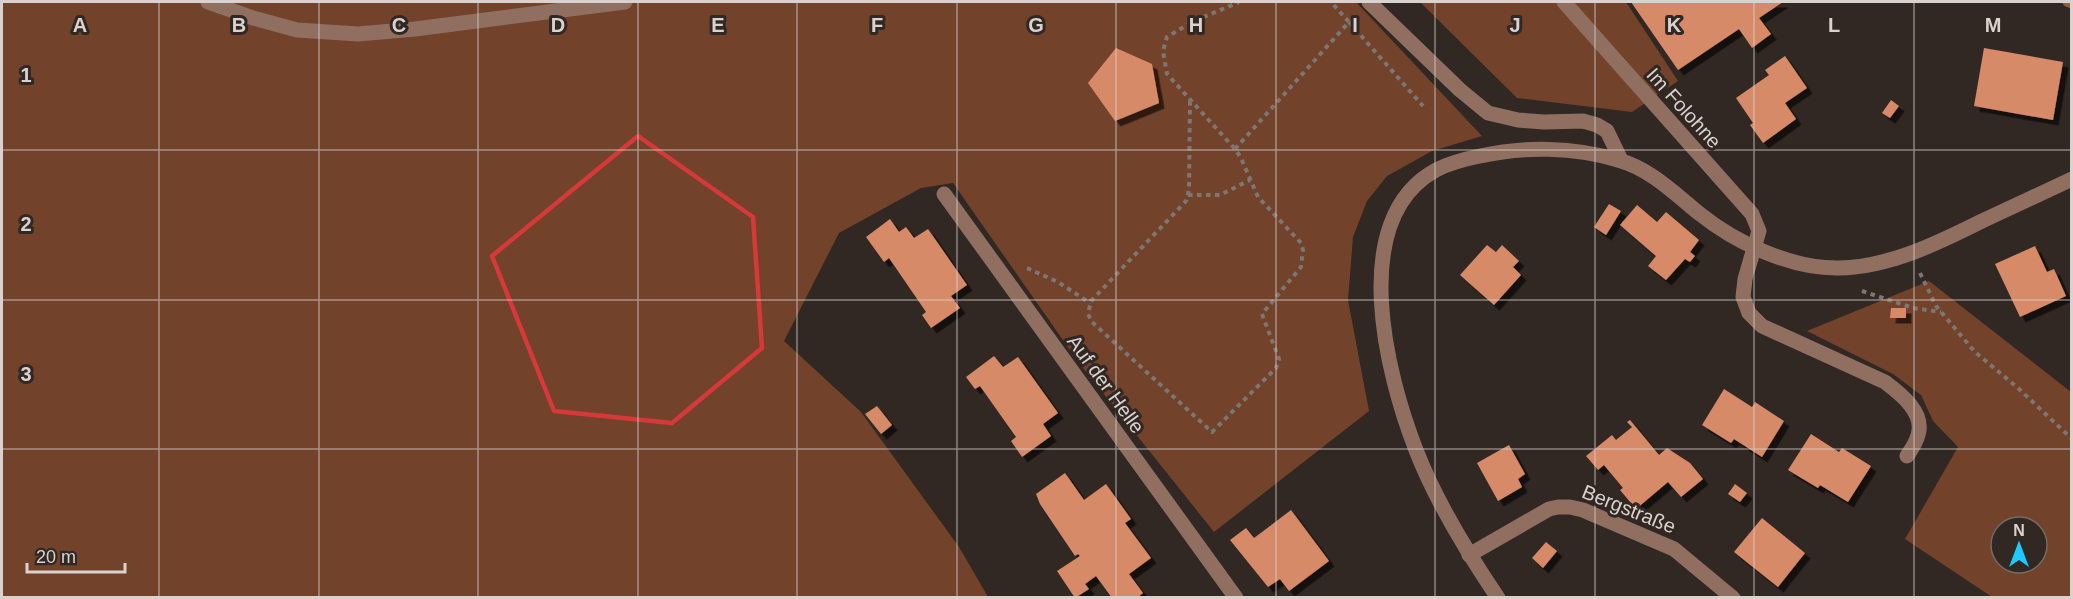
<svg xmlns="http://www.w3.org/2000/svg" width="2073" height="599" viewBox="0 0 2073 599" font-family="Helvetica,sans-serif">
	<defs>
		<filter id="shadow"><feDropShadow dx="5.5" dy="5.5" stdDeviation="0" flood-color="#0009"/></filter>
	</defs>
	<rect width="100%" height="100%" fill="#312723"/>
	<g fill="#73422b" fill-rule="evenodd">
		<polygon points="2,2 1356,2 1482,136 1432,151 1387,176 1367,201 1353,237 1348,300 1369,411 1214,532 1079,363 953,183 921,188 839,233 784,341 861,412 959,547 988,597 2,597"/>
		<polygon points="1420,2 1626,2 1678,81 1632,112 1517,98"/>
		<path d="M 1929,281 L 2071,392 L 2071,597 L 1992,597 L 1905,539 L 1958,447 L 1933,421 L 1921,395 L 1893,374 L 1807,331 ZM 2001,527 L 2037,527 L 2037,563 L 2001,563 Z"/>
	</g>
	<g fill="none" stroke-linecap="round" stroke-linejoin="round">
		<polyline stroke="#905f42" stroke-width="9" points="2067,2 2072,4"/>
	</g>
	<g fill="#d78a67" filter="url(#shadow)">
		<polygon points="1631,2 1783,2 1759,18 1771,34 1752,48 1739,29 1678,70"/>
		<polygon points="1116,48 1152,64 1159,103 1115,121 1088,83"/>
		<polygon points="1984,48 2063,62 2053,120 1974,106"/>
		<polygon points="1785,56 1807,88 1785,103 1796,119 1763,143 1750,125 1753,123 1736,98 1769,75 1765,70"/>
		<polygon points="1891,100 1899,106 1890,118 1882,113"/>
		<polygon points="1609,204 1621,211 1606,235 1594,227"/>
		<polygon points="1637,205 1657,222 1666,212 1699,240 1690,252 1695,256 1690,262 1685,259 1666,280 1648,266 1656,256 1620,225"/>
		<polygon points="890,219 899,232 906,227 914,238 928,229 967,285 951,296 960,308 931,328 922,315 926,312 889,258 884,262 866,237"/>
		<polygon points="1487,245 1496,252 1502,245 1519,261 1513,267 1521,275 1494,305 1460,275"/>
		<polygon points="2035,246 2047,272 2054,269 2066,296 2020,317 1995,264"/>
		<polygon points="1891,308 1906,308 1906,318 1890,318"/>
		<polygon points="994,356 1003,367 1018,357 1058,413 1043,424 1051,436 1022,457 1011,441 1016,437 999,413 980,386 975,389 966,377"/>
		<polygon points="1724,389 1752,407 1755,402 1784,421 1762,457 1734,439 1731,443 1702,425"/>
		<polygon points="877,406 892,425 881,434 865,414"/>
		<polygon points="1630,420 1659,455 1667,448 1690,463 1703,479 1681,497 1668,482 1636,509 1620,490 1623,488 1604,465 1598,470 1586,456 1612,435 1616,440 1632,427 1627,422"/>
		<polygon points="1811,434 1839,452 1842,448 1871,466 1848,502 1820,485 1818,488 1788,470"/>
		<polygon points="1509,445 1525,474 1518,479 1522,487 1498,501 1477,463"/>
		<polygon points="1065,473 1084,500 1106,484 1131,519 1125,523 1151,558 1129,574 1143,593 1137,598 1112,598 1096,576 1085,584 1089,589 1075,598 1057,571 1080,556 1078,554 1075,556 1040,504 1036,494"/>
		<polygon points="1735,484 1747,493 1740,502 1728,494"/>
		<polygon points="1291,510 1329,561 1289,591 1280,579 1268,587 1230,540 1246,528 1254,538"/>
		<polygon points="1762,518 1805,553 1778,587 1734,552"/>
		<polygon points="1546,542 1557,551 1543,568 1532,558"/>
	</g>
	<g fill="none" stroke-linecap="round" stroke-linejoin="round">
		<g stroke="#7e7672" stroke-width="4" stroke-dasharray="4.5 4.5" stroke-linecap="butt">
			<polyline points="1349,22 1423,106"/>
			<polyline points="1190,101 1189,190 1186,201 1091,301 1088,314 1092,322 1212,432 1276,368 1279,359 1262,314 1301,267 1303,250 1301,243 1258,197 1241,158 1235,149 1167,74 1163,51 1167,37 1192,22 1239,2"/>
			<polyline points="1235,149 1349,22 1331,2"/>
			<polyline points="1188,195 1220,195 1250,180"/>
			<polyline points="1027,268 1058,282 1090,303"/>
			<polyline points="1920,273 1936,306 1975,352 2018,388 2072,439"/>
			<polyline points="1862,291 1913,308 1941,312"/>
		</g>
		<g stroke="#906f60" stroke-width="15">
			<polyline points="208,2 253,18 297,30 358,34 415,29 625,2"/>
			<polyline points="1369,2 1460,90 1488,113 1518,120 1544,122 1583,121 1597,125 1607,131 1621,160"/>
			<path d="M 1564,2 L 1752,214 L 1759,231 L 1745,279 L 1743,297 L 1749,313 L 1762,326 L 1885,382 C 1901,394 1925,413 1918,435 C 1916,443 1911,450 1907,456"/>
			<polyline points="944,194 1236,598"/>
			<polyline points="1469,555 1549,509 1558,507 1570,507 1583,510 1674,549 1733,598"/>
			<path d="M 1498,598 C 1467,552 1436,502 1416,450 C 1387,376 1346,219 1436,170 C 1449,163 1465,159 1480,156 C 1524,146 1574,147 1618,160 C 1651,169 1675,194 1700,214 C 1736,243 1792,269 1839,268 C 1890,267 1938,243 1982,221 C 2012,207 2042,193 2072,179"/>
		</g>
	</g>
	<path fill="none" stroke="#d63939" stroke-width="4.5" stroke-linejoin="round" d="M 638,136 L 753,217 L 762,348 L 672,423 L 554,411 L 492,256 Z"/>
	<path fill="none" stroke="#d9d2cf" stroke-width="1.5" stroke-opacity="0.55" d="M 159,2 L 159,598M 319,2 L 319,598M 478,2 L 478,598M 638,2 L 638,598M 797,2 L 797,598M 957,2 L 957,598M 1116,2 L 1116,598M 1276,2 L 1276,598M 1435,2 L 1435,598M 1595,2 L 1595,598M 1754,2 L 1754,598M 1914,2 L 1914,598M 2,150 L 2072,150M 2,300 L 2072,300M 2,449 L 2072,449"/>
	<g text-anchor="middle" stroke-width="6" stroke-linejoin="round" paint-order="stroke">
		<g font-size="20" fill="#d9d2cf" stroke="#312723">
			<text transform="translate(1684 108) rotate(48)" y="7">Im Folohne</text>
			<text transform="translate(1106 384) rotate(54)" y="7">Auf der Helle</text>
			<text transform="translate(1629 509) rotate(22)" y="7">Bergstraße</text>
		</g>
	</g>
	<g font-size="20" text-anchor="middle" font-weight="bold" fill="#d9d2cf" stroke="#312723" stroke-width="6" stroke-linejoin="round" paint-order="stroke">
		<text x="80" y="32">A</text>
		<text x="239" y="32">B</text>
		<text x="399" y="32">C</text>
		<text x="558" y="32">D</text>
		<text x="718" y="32">E</text>
		<text x="877" y="32">F</text>
		<text x="1036" y="32">G</text>
		<text x="1196" y="32">H</text>
		<text x="1355" y="32">I</text>
		<text x="1515" y="32">J</text>
		<text x="1674" y="32">K</text>
		<text x="1834" y="32">L</text>
		<text x="1993" y="32">M</text>
		<text x="26" y="82">1</text>
		<text x="26" y="231">2</text>
		<text x="26" y="381">3</text>
	</g>
	<rect width="2073" height="599" fill="none" stroke="#d9d2cf" stroke-width="6"/>
	<g transform="translate(2019 545)"><circle r="28" fill="#312723" stroke="#746b68" stroke-width="1.5"/>
	<path d="M0-4.5L10 22L0 15L-10 22Z" fill="#1ec9fd"/>
	<text y="-9" font-size="16" font-weight="bold" text-anchor="middle" fill="#d9d2cf">N</text>
	</g>
	<path d="M27 563v9h98v-9" fill="none" stroke="#d9d2cf" stroke-width="3"/>
	<text x="36" y="563" font-size="18" fill="#d9d2cf" stroke="#312723" stroke-width="4.5" paint-order="stroke">20 m</text>
</svg>
